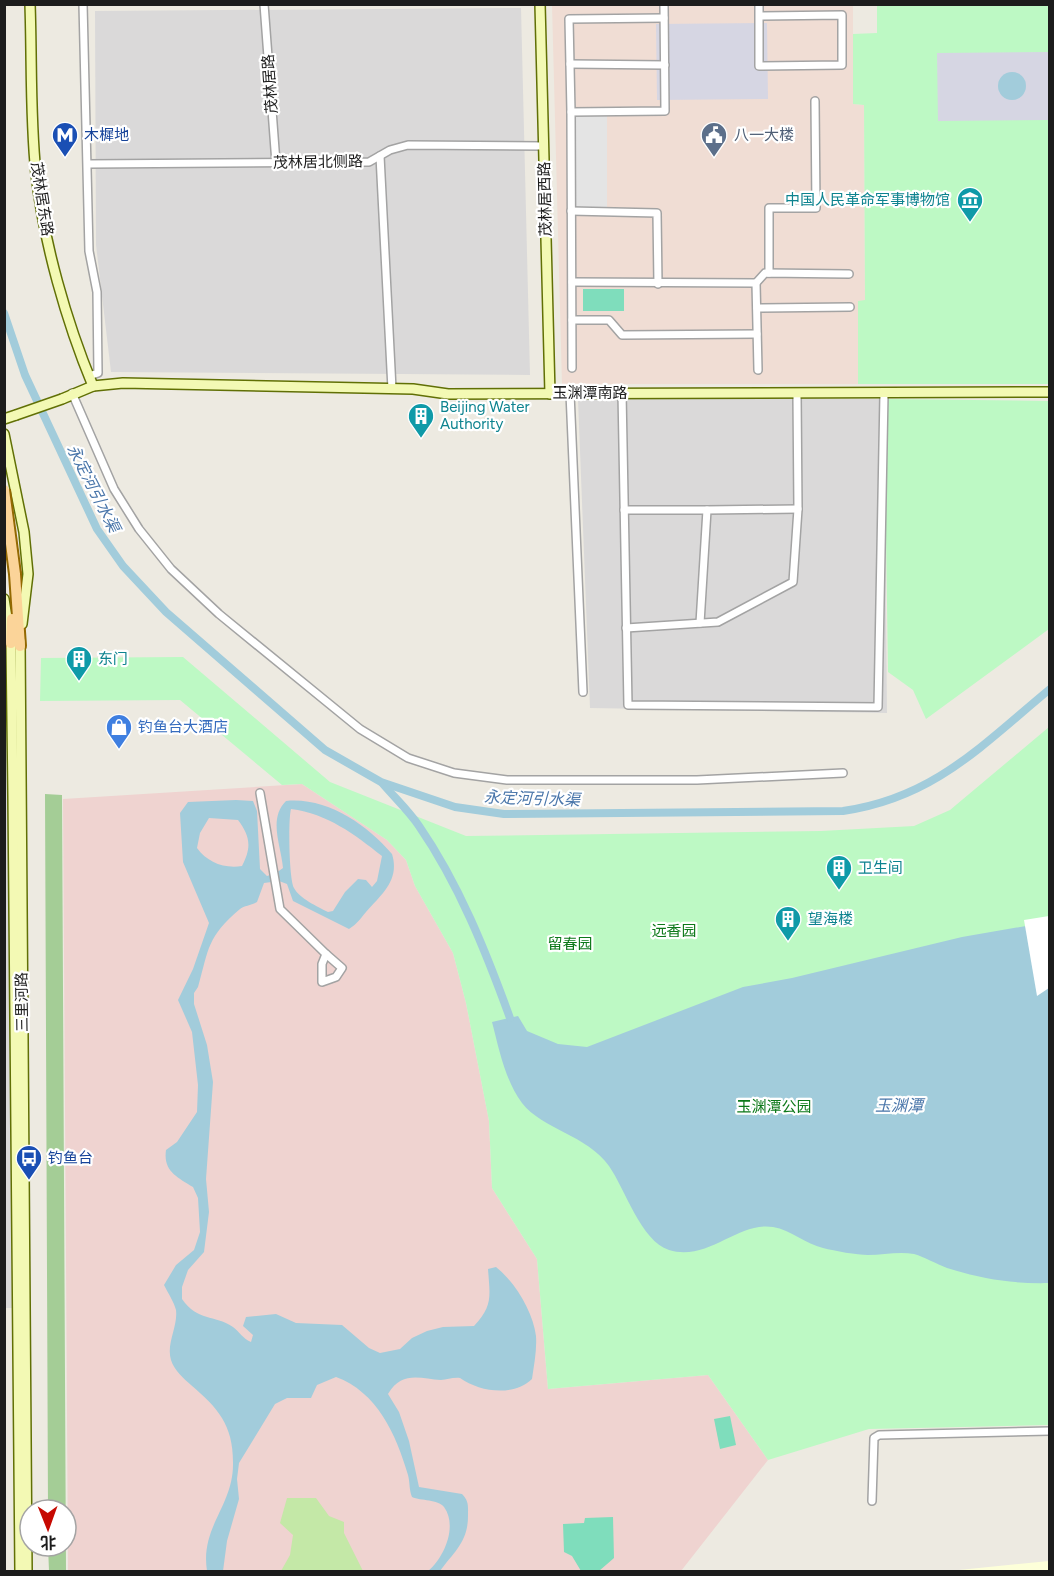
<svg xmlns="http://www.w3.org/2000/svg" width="1054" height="1576" viewBox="0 0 1054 1576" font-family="Figtree,'Noto Sans SC',sans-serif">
	<rect width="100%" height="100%" fill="#edeae1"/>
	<g fill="#dad9d9">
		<polygon points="521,8 530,375 111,372 96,245 95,11"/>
		<polygon points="578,399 884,399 887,713 590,708"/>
		<polygon points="4,461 16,1308 4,1308"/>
	</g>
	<polygon fill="#efd3d0" points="302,784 387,840 406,860 415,886 453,953 466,1003 489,1121 492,1188 537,1259 548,1389 708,1375 768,1460 681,1571 68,1571 63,799"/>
	<polygon fill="#fdffd9" points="1049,1561 1049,1571 949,1571"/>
	<polygon fill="#f0ddd4" points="552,5 853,5 853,104 864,105 865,301 858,301 858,384 562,384"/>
	<polygon fill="#c4e8a7" points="287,1498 316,1498 329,1516 344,1522 344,1533 363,1571 281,1571 290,1555 293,1535 280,1523"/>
	<polygon fill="#a4cd96" points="45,794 62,795 66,1572 49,1571 48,1546 66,1546 66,1510 48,1510"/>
	<g fill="#bdf9c4">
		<polygon points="877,5 1049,5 1049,384 858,384 858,301 865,300 864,105 853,104 853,34 877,33"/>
		<polygon points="884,399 1049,401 1049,629 926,719 913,690 888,672"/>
		<polygon points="183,657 330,782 466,836 821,831 914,826 950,810 1049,727 1049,1425 869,1429 768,1460 708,1375 548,1389 537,1259 492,1188 489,1121 466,1003 453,953 415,886 406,860 387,840 302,784 282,785 180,700 40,701 41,658"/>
	</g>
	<g fill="#7fddbc">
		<rect x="583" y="289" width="41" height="22"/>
		<polygon points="730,1416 736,1445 720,1449 714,1419"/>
		<polygon points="613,1517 614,1558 599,1571 581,1571 572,1556 564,1552 563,1524 584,1523 585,1518"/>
	</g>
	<polygon fill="#e4e4e4" points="571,112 607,112 607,214 571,215"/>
	<g fill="#d6d6e3">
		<polygon points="767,23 768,99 657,100 656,24"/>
		<polygon points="1049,52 1049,120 938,121 937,53"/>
	</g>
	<g fill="#a2ccdb" fill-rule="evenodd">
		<circle cx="1012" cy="86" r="14"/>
		<path d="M 236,800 L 253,801 L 257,811 L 260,869 L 267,876 L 276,873 L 283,868 C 281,845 268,819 286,801 C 327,797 366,824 392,854 C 400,880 382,894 366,912 C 360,919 357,924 349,929 L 293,901 L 287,884 L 279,881 L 264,883 L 257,902 C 252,905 244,906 240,909 C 207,937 209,948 198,987 L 194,993 L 194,1004 L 207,1045 L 213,1082 L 206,1179 L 209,1212 L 204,1252 L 188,1270 L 182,1287 L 182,1299 C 198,1322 214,1314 233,1327 C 240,1332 242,1338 251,1342 L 253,1335 L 243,1326 L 246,1317 L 276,1314 L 296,1323 L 342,1325 L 369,1348 L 380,1353 L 400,1349 L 412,1338 L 427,1331 L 443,1327 L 474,1326 C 493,1306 490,1296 488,1269 L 496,1267 C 515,1282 533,1312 536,1336 C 537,1350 534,1365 532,1379 C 513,1397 480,1392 460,1378 C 453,1377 447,1380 441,1380 C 421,1379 402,1370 388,1394 L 399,1412 L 409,1441 L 419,1487 L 462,1494 C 469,1501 468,1506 468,1516 C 468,1542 454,1552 440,1571 L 428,1571 C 444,1558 458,1526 444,1507 C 438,1499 421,1501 412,1497 C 409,1490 410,1482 408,1475 C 396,1434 377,1392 336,1377 L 317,1385 L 311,1398 L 287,1398 L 275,1404 L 239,1463 L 237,1479 L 239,1499 L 227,1541 L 223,1571 L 207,1571 C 200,1526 234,1506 233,1462 C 233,1425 218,1408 191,1385 C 184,1379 174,1370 171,1360 C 166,1343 178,1327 176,1310 C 174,1302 168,1293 164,1285 L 176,1265 L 194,1250 L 200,1232 L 198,1198 L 193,1187 C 177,1177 163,1171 166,1150 L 177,1142 L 197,1112 L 198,1085 L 192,1032 L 178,1000 L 193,969 L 209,923 L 183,862 L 180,813 L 188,802 ZM 291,809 C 328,814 354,834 382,856 L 377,881 L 372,887 L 366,880 L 358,879 L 345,892 L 333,911 L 328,912 C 318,907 299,898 294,888 C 289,879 288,820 291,809 ZM 209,818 L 238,820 C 250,836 252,847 242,866 C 224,869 207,862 197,848 L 200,833 Z"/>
		<path d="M 1049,922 L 1049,1283 C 1013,1284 982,1279 947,1268 C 936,1264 925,1257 914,1254 C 899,1251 883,1255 868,1255 C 857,1255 835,1251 823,1248 C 806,1244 791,1230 773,1227 C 738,1221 708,1262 669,1250 C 641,1241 625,1189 609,1166 C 587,1135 542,1129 522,1103 C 505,1080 499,1049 492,1022 L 518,1016 L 527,1031 L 558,1044 L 587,1047 L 743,987 L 792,978 L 962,937 Z"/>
	</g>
	<polygon fill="#fff" points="1049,916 1049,988 1037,996 1024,920"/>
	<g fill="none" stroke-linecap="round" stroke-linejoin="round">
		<g stroke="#a2ccdb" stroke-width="8">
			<path d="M 4,313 L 25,375 L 97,529 L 123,566 L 166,612 L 325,750 L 381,782 L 455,807 L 504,814 L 843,811 C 934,798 982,745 1050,689"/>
			<path d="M 383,784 C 395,798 409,811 419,826 C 459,884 486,952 510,1018"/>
		</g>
		<g stroke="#a3a3a3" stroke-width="10">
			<g id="street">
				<polyline points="83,4 89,251 97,292 98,373 89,376"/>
				<polyline points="264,4 276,163"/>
				<polyline points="759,4 759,66 842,65 842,15 759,16"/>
				<polyline points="570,64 665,65"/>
				<polyline points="571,112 569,19 664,18"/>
				<polyline points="380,156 392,389"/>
				<polyline points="88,164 369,162 390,150 408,145 544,146"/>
				<polyline points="571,211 657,213 658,284"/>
				<polyline points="769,273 769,208 816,208 815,101"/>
				<polyline points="572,282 756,283 758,370"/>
				<polyline points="756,283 765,273 849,274"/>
				<polyline points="757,308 850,307"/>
				<polyline points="572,320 609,320 622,335 757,334"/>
				<polyline points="572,368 571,112 665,111 664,4"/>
				<polyline points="72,393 114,489 139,529 171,569 219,614 360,729 408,758 454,773 507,780 697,780 843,773"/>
				<polyline points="570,393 583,692"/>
				<polyline points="622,393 628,705 878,707 884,394"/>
				<polyline points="624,510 707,510"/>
				<polyline points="700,623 707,510 798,509"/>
				<polyline points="626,628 718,622 793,582 798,509 797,395"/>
				<polyline points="260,793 280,909 326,954"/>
				<polygon points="326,954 342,968 336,977 322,982 322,964"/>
				<polyline points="872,1501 874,1438 879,1435 1050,1431"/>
			</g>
		</g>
		<g stroke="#617005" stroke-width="12">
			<g id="secondary">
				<path d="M 30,4 C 32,61 30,118 36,174 C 44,243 66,321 93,386"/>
				<polyline points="540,4 550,394"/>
				<polyline points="62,399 93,386 123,383 413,389 448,394 1050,392"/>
				<polyline points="4,419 16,415"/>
				<polyline points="4,434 24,532 28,574 22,624"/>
				<polyline points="4,599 11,643 13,796 20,1572"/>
				<polyline points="20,641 27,1572"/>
			</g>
		</g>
		<g stroke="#936801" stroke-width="14">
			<g id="primary">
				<polyline points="15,574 20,646"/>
				<polyline points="11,643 12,619"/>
			</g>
		</g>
		<use href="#street" stroke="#fff" stroke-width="7"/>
		<use href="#secondary" stroke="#f3f9b4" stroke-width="9"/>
		<use href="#primary" stroke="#fbd499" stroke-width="10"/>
		<g stroke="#617005" stroke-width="12" stroke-linecap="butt">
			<polyline id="secondary-bridge" points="16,415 62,399"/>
		</g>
		<g stroke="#936801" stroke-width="14" stroke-linecap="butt">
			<polyline id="primary-bridge" points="4,490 15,574"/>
		</g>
		<use href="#secondary-bridge" stroke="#f3f9b4" stroke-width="9"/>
		<use href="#primary-bridge" stroke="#fbd499" stroke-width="10"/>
	</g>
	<defs>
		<g id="metro-pin" transform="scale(1.35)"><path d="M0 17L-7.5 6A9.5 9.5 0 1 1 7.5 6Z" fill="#1a4fb4" stroke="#fff"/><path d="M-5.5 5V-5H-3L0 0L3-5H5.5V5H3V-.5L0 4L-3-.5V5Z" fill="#fff"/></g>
		<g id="civic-pin" transform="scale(1.35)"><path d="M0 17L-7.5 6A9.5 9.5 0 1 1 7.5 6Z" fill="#5c6f8a" stroke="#fff"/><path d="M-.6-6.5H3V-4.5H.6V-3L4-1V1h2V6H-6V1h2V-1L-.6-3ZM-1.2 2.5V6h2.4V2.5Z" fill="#fff"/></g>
		<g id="museum-pin" transform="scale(1.35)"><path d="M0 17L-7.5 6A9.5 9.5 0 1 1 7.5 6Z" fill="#0f9aa8" stroke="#fff"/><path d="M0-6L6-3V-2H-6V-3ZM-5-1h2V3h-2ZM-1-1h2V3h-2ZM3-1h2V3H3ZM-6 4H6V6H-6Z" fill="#fff"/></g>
		<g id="building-pin" transform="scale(1.35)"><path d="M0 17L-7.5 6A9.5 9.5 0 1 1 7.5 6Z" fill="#0f9aa8" stroke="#fff"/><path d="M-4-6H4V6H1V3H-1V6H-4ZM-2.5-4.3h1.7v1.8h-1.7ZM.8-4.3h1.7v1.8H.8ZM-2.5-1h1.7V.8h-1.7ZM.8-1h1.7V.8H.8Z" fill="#fff"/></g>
		<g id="shop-pin" transform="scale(1.35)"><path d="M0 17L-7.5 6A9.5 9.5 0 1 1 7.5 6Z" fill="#3f7fe0" stroke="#fff"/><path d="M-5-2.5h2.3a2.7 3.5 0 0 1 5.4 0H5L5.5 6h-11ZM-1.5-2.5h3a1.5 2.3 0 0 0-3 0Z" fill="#fff"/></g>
		<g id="bus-pin" transform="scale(1.35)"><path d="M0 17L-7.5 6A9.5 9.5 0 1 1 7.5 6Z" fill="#1a4fb4" stroke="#fff"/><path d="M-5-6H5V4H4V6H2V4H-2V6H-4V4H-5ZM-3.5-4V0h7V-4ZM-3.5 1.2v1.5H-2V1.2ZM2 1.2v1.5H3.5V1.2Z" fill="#fff"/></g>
	</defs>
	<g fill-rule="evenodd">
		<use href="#metro-pin" x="65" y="135"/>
		<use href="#civic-pin" x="714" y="135"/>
		<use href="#museum-pin" x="970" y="200"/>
		<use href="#building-pin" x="421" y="416"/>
		<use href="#building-pin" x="79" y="659"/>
		<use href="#shop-pin" x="119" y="727"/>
		<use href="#building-pin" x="839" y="868"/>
		<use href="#building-pin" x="788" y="919"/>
		<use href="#bus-pin" x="29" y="1158"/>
	</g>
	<g text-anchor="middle" stroke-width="4.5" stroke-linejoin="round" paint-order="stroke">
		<g font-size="15" fill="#1c1c1c" stroke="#fff">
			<text transform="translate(270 84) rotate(-94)" y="5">茂林居路</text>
			<text transform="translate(318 162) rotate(-1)" y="5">茂林居北侧路</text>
			<text transform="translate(42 199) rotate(81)" y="5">茂林居东路</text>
			<text transform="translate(545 199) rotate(-91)" y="5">茂林居西路</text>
			<text x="590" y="398">玉渊潭南路</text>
			<text transform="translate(22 1002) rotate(-91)" y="5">三里河路</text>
		</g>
		<g font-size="15" fill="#164399" stroke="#fff" text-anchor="start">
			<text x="84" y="140">木樨地</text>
			<text x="48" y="1163">钓鱼台</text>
		</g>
		<g font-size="15" fill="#4e5e75" stroke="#fff" text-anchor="start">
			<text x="734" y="140">八一大楼</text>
		</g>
		<g font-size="15" fill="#0d838f" stroke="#fff" text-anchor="start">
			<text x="950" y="205" text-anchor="end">中国人民革命军事博物馆</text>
			<text x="440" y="412">Beijing Water<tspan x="440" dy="17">Authority</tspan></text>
			<text x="98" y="664">东门</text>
			<text x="858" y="873">卫生间</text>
			<text x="808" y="924">望海楼</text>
		</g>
		<g font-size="15" fill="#366cbe" stroke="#fff" text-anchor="start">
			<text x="138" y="732">钓鱼台大酒店</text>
		</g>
		<g font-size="15" fill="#0c7819" stroke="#fff">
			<text x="674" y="936">远香园</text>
			<text x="570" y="949">留春园</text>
			<text x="774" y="1112">玉渊潭公园</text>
		</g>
		<g font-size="16" font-style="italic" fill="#4a76aa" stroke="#fff">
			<text transform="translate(94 488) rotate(63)" y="6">永定河引水渠</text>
			<text transform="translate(532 798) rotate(2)" y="6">永定河引水渠</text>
			<text x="899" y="1111">玉渊潭</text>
		</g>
	</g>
	<rect width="1054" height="1576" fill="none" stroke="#1c1c1c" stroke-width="12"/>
	<g transform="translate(48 1528) rotate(179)"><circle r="28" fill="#ffffff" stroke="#a4a4a4" stroke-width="1.5"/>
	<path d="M0-4.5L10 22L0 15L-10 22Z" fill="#c60901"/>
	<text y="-9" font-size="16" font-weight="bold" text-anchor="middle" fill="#1c1c1c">北</text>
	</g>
</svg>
